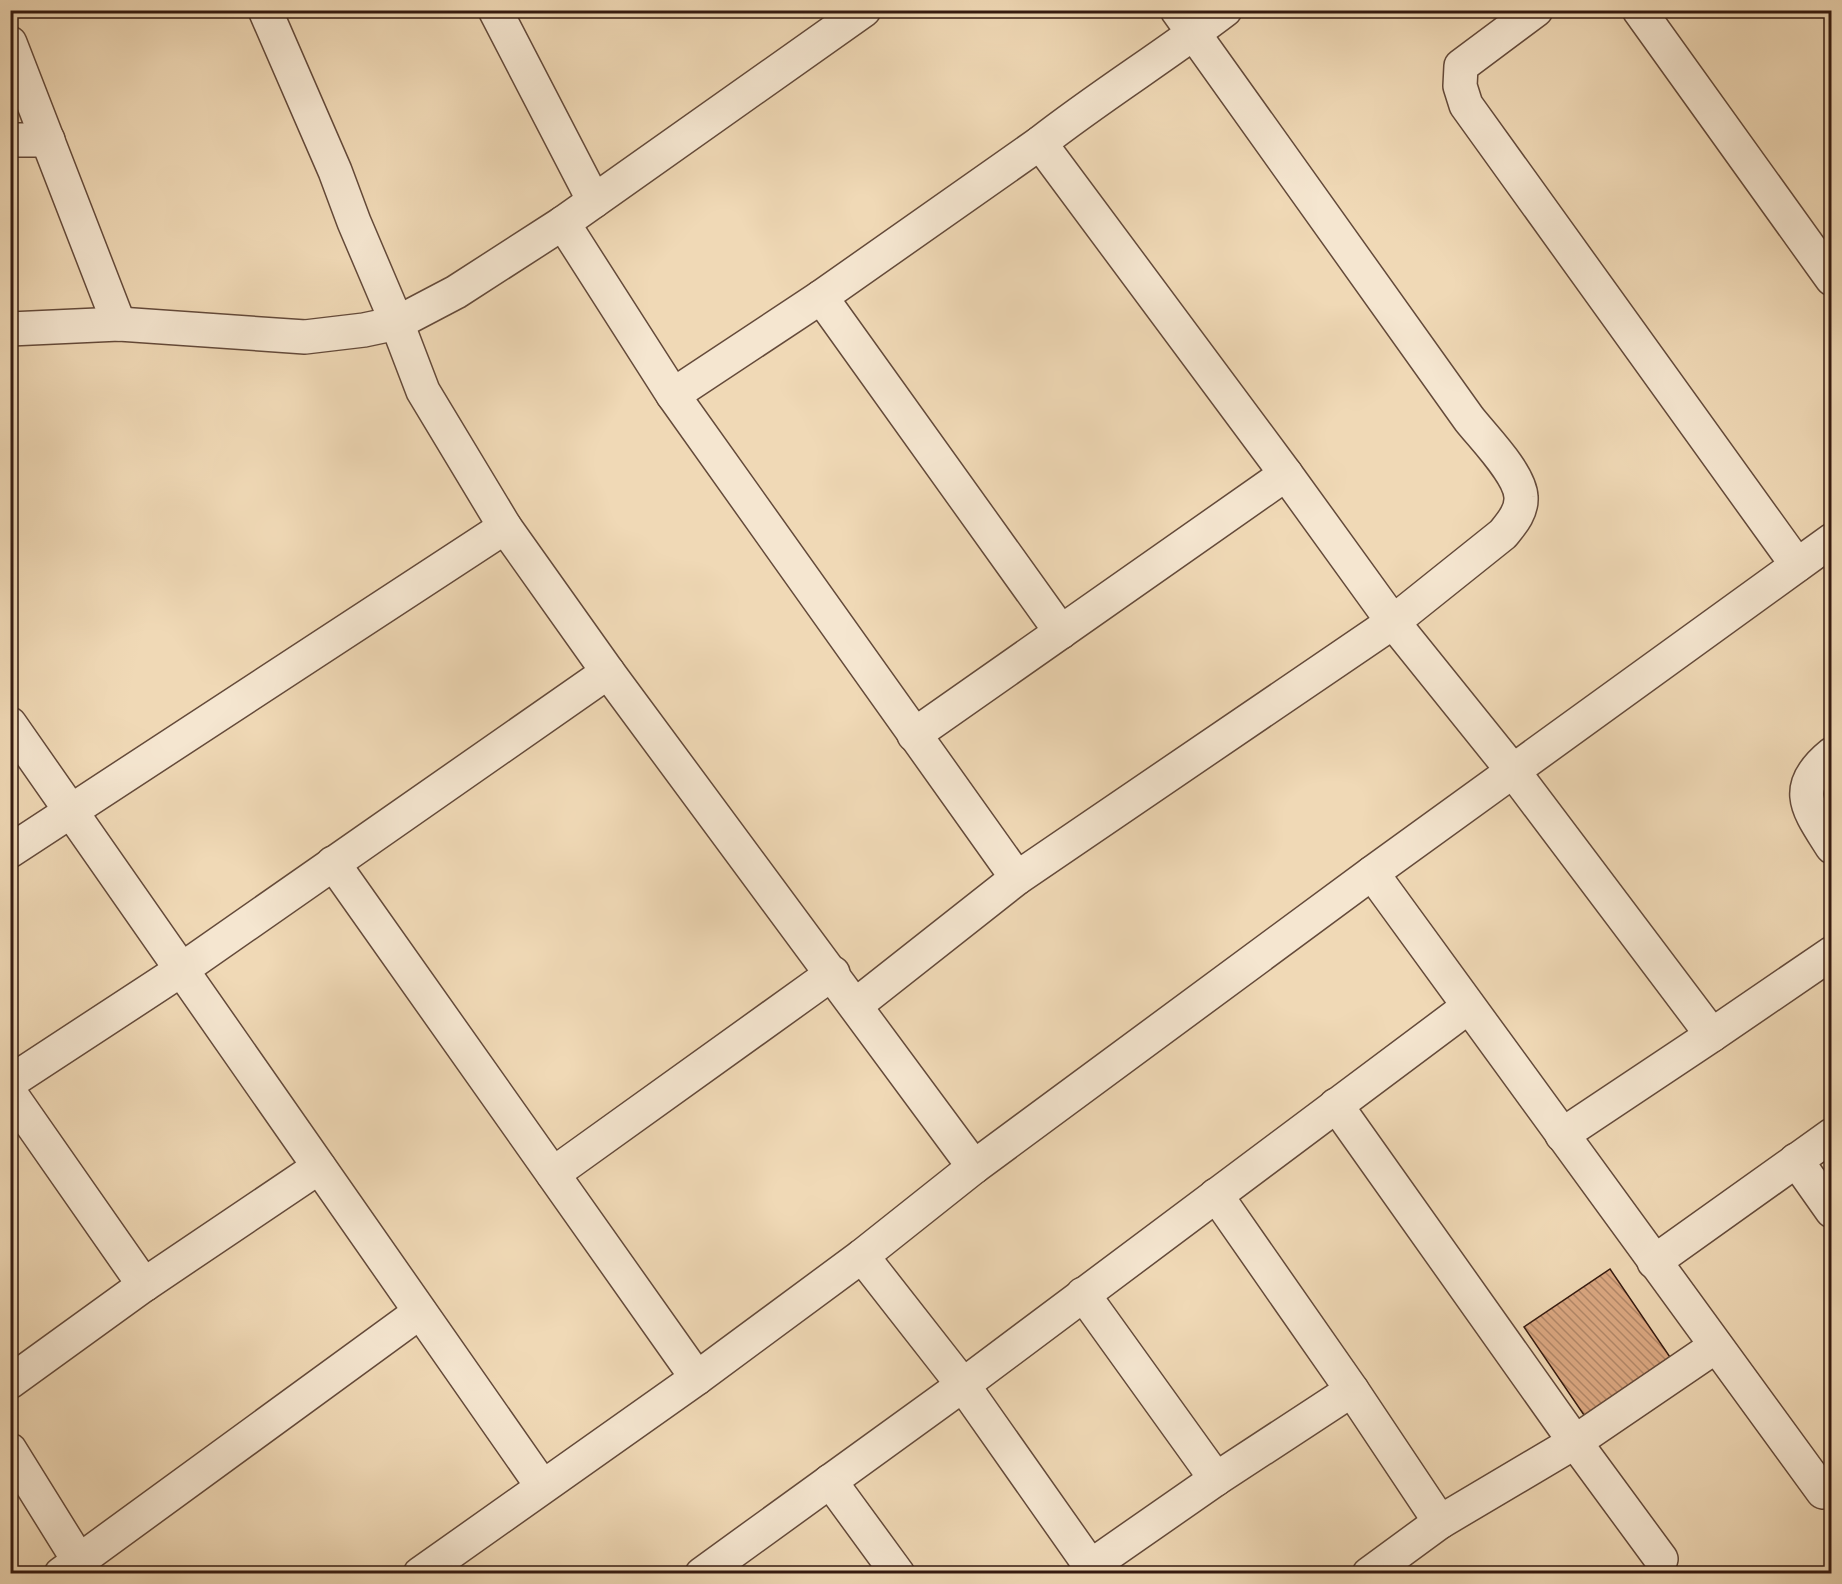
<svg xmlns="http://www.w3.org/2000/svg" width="1842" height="1584" viewBox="0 0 1842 1584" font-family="'EB Garamond',serif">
	<defs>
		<pattern id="building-back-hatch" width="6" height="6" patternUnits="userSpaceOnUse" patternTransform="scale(1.5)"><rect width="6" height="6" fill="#dca983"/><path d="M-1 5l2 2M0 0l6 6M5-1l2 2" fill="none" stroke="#b3896a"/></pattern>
	</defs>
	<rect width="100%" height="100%" fill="#f0d9b6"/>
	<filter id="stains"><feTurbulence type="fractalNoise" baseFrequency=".00333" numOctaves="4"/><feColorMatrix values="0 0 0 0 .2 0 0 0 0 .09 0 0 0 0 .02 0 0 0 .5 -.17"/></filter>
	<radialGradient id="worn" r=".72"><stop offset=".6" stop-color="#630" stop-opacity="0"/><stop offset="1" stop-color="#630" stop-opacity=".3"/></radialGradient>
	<polygon fill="url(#building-back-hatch)" stroke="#351a10" stroke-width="1.5" points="1610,1269 1672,1360 1586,1418 1524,1327"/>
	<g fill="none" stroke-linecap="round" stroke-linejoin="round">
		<g stroke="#644a3a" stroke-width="36">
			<g id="minor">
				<polyline points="265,10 335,171 354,222 397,323 423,391 505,527 608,672 974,1167"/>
				<polyline points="495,10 594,201"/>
				<polyline points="1536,10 1461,66 1460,86 1466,105 1797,565"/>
				<polyline points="1639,10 1832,279"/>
				<polyline points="10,43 119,324"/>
				<polyline points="10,140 48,140"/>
				<polyline points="1040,143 1286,474 1393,622 1513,771 1712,1035"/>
				<polyline points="563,223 673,395 1017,878"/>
				<polyline points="821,297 1061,632"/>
				<path d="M 673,395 L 821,297 L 1040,143 C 1100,96 1165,56 1225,10"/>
				<polyline points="10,724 542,1486"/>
				<polyline points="914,735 1286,474"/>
				<path d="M 1832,754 C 1790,788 1808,809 1832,847"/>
				<polyline points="10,851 505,527"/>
				<polyline points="333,863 697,1378"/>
				<polyline points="1372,873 1823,1492"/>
				<path d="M 856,1005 L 1017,878 L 1393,622 L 1503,534 C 1511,524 1522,512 1521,497 C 1520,474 1484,438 1469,419 L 1177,10"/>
				<polyline points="10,1082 181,970 608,672"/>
				<polyline points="10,1093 144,1285"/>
				<polyline points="1336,1105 1575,1442 1661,1559"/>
				<polyline points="1562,1135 1712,1035 1832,953"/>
				<polyline points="1796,1160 1832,1211"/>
				<polyline points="553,1174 833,973"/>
				<polyline points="1216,1195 1352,1390 1440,1522"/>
				<polyline points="862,1256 963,1385 1096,1574"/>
				<polyline points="1654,1262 1832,1135"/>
				<polyline points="1083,1294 1216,1479"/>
				<polyline points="10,1382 144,1285 319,1167"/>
				<polyline points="10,1450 79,1561"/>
				<polyline points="830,1481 898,1574"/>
				<polyline points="1091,1566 1216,1479 1352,1390"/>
				<polyline points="61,1574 420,1312"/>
				<polyline points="420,1574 697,1378 862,1256 974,1167 1372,873 1832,540"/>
				<polyline points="702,1574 963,1385 1468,1007"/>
				<polyline points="1369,1574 1440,1522 1575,1442 1716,1346"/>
			</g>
		</g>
		<g stroke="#644a3a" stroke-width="36">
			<polyline id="tertiary" points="10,329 119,324 305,337 364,330 397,323 456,292 563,223 864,10"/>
		</g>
		<use href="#minor" stroke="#f5e6d0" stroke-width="33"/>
		<use href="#tertiary" stroke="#f5e6d0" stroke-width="33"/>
	</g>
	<rect width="1842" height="1584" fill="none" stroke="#f0d9b6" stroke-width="36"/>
	<rect x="12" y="12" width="1818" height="1560" fill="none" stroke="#351a10" stroke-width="3"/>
	<rect x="18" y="18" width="1806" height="1548" fill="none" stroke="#351a10" stroke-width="1.5"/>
	<rect width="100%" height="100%" filter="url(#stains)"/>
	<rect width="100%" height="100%" fill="url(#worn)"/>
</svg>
